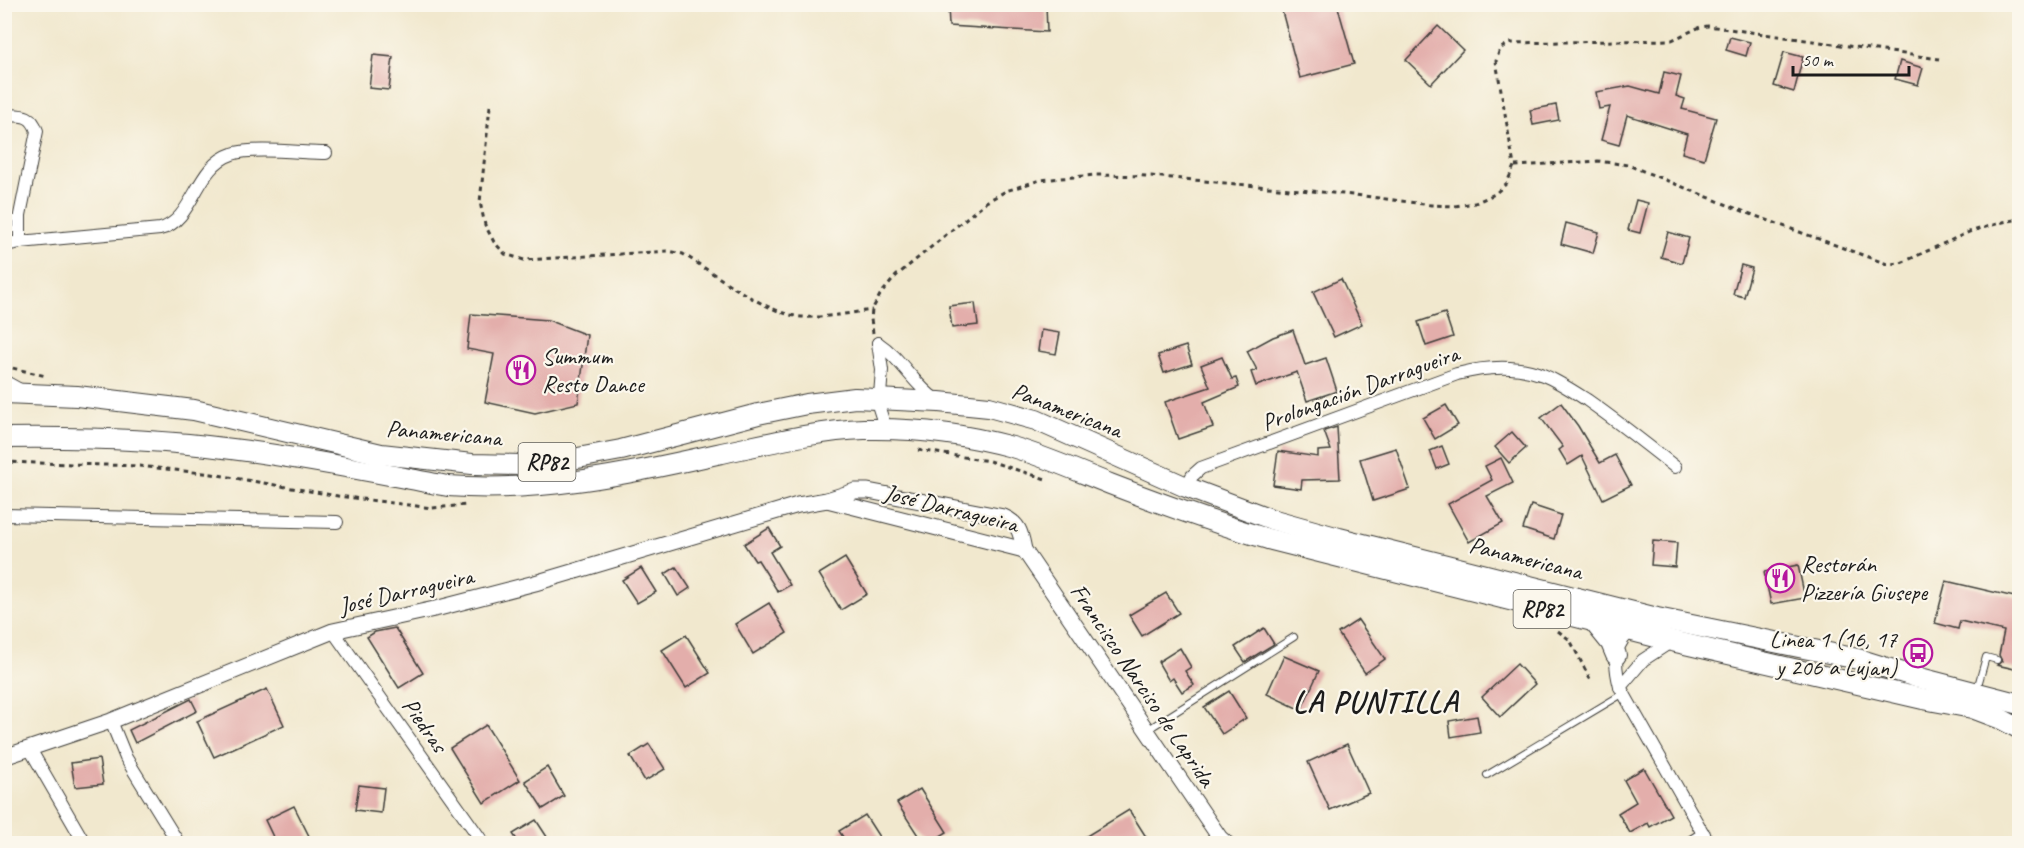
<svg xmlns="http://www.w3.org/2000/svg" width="2024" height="848" viewBox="0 0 2024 848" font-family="Caveat,sans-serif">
	<rect width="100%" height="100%" fill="#fbf7ec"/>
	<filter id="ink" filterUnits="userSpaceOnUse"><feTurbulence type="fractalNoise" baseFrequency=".0167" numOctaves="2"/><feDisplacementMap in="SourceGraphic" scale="12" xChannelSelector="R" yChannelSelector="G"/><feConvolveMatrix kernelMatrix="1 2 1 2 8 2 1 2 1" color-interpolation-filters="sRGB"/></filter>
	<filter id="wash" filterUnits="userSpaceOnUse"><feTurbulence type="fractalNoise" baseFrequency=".008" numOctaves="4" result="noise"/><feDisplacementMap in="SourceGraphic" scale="24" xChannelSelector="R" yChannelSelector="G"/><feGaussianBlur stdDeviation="1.35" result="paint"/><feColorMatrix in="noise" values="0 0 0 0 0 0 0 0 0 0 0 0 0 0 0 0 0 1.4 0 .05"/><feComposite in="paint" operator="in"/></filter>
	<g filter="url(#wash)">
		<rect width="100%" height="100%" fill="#f1e8ce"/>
		<g id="blocks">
			<g fill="#e3aeab">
				<polygon points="948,4 1046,4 1047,32 949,26"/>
				<polygon points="1280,4 1337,4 1354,64 1300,78"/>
				<polygon points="1438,26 1463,50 1431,84 1406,60"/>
				<polygon points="1730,37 1750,42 1746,56 1726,50"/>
				<polygon points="1784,52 1803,57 1794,92 1774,86"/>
				<polygon points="373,55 393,57 389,90 369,88"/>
				<polygon points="1900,61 1923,68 1918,85 1895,79"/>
				<polygon points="1664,72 1681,76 1676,96 1685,99 1682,109 1716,118 1704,159 1682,153 1687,134 1627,115 1619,145 1601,140 1610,107 1599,109 1596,92 1630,86 1659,94"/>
				<polygon points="1556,105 1559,120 1533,125 1530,110"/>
				<polygon points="1636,200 1648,203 1640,233 1628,230"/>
				<polygon points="1566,223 1599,232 1593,253 1561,244"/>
				<polygon points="1668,232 1689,238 1682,263 1661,257"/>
				<polygon points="1741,265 1752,268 1744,297 1733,294"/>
				<polygon points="1341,279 1362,324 1334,337 1313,292"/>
				<polygon points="975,303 978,325 952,328 949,306"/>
				<polygon points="1445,313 1453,337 1426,346 1418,322"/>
				<polygon points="471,314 548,320 587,335 578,403 535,413 485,402 494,354 467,349"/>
				<polygon points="1041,330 1060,333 1056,354 1038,351"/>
				<polygon points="1293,330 1305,365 1326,358 1337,391 1307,401 1297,372 1256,386 1251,372 1257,370 1247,351 1273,337"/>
				<polygon points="1186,346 1192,364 1164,373 1158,355"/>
				<polygon points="1222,357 1232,379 1236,378 1239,387 1204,402 1213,427 1178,439 1165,402 1210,387 1201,365"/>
				<polygon points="1561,403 1578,426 1600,463 1615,455 1631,485 1603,499 1582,456 1568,465 1559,450 1563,447 1541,418"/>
				<polygon points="1446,405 1458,425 1435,439 1423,418"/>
				<polygon points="1337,427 1340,479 1302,480 1301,489 1273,485 1278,451 1318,457 1318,451 1331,450 1324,431"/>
				<polygon points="1512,432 1526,448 1509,463 1495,447"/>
				<polygon points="1442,446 1449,464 1437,469 1430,451"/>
				<polygon points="1396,448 1410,489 1373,501 1360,459"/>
				<polygon points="1501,458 1513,483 1487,496 1503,523 1469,542 1448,504 1492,480 1485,466"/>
				<polygon points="1531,505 1561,515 1554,539 1523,529"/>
				<polygon points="769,528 780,546 770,552 790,585 778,592 758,560 755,561 744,544"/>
				<polygon points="1653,541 1677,543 1675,567 1651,565"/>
				<polygon points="845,558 867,594 841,610 819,574"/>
				<polygon points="1798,565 1805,598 1771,604 1764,572"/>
				<polygon points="676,567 690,588 678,596 665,574"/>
				<polygon points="641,568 656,592 637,603 622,580"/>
				<polygon points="1946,581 2019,598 2019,670 1997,665 2002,661 1999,655 2004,631 1960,621 1958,629 1935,623"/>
				<polygon points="1166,593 1179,613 1142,636 1129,615"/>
				<polygon points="769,603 787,633 753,654 735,624"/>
				<polygon points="1358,620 1385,659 1365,673 1338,633"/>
				<polygon points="395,628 423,673 399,688 367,637 375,632"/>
				<polygon points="1264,628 1274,644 1245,662 1235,647"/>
				<polygon points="686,635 710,673 686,688 662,650"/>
				<polygon points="1180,648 1191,667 1185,671 1194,685 1182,692 1173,678 1169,681 1158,662"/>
				<polygon points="1284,656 1319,671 1301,710 1267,694"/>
				<polygon points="1517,664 1535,684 1500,717 1482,697"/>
				<polygon points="267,689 284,725 214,757 197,721"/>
				<polygon points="1229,691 1246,718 1222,734 1204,707"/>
				<polygon points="191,699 197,711 135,743 129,730"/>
				<polygon points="1477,716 1480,732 1451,737 1449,721"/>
				<polygon points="486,725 520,780 484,803 450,748"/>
				<polygon points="649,744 665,769 645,781 630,756"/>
				<polygon points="1347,744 1369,793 1330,810 1308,762"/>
				<polygon points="99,759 103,784 75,787 71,763"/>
				<polygon points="547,767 564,796 543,809 525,781"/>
				<polygon points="1644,768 1671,815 1650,827 1648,823 1630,833 1618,813 1636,802 1624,780"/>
				<polygon points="359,785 384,788 381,813 355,810"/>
				<polygon points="920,789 947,832 929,843 923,843 897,803"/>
				<polygon points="294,806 310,838 299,843 276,843 265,820"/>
				<polygon points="1129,810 1150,843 1075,843"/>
				<polygon points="865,815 883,843 847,843 839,831"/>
				<polygon points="536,820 551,843 519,843 513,834"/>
			</g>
		</g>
	</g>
	<g filter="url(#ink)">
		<use href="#blocks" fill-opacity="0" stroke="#3c3b37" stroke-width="1.5"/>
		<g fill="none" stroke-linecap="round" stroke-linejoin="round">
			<g stroke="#3c3b37" stroke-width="8">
				<g id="service">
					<polyline points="1977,689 1986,657 1997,660"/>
					<polyline points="1147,730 1294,637"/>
					<polyline points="1487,775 1624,693"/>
				</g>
			</g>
			<g stroke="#3c3b37" stroke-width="14">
				<g id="minor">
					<path d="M 4,115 C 21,116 31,113 37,131 L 20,215 L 20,242"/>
					<path d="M 4,245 L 20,242 L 160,229 C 194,221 195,166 232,154 C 252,147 303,153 326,153"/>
					<polyline points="878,343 882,370 879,408 886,430"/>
					<path d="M 878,343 C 901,358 913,384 936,400"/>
					<polyline points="4,381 22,391"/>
					<path d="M 1186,487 L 1192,476 L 1201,468 L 1457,374 C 1484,367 1515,364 1543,375 C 1558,381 1573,391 1587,400 C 1617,421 1646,444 1675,467"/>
					<polyline points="4,515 337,522"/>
					<path d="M 1635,628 C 1612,643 1614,664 1620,687 L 1709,844"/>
					<polyline points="333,631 484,844"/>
					<polyline points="1620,687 1643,660 1672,641"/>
					<polyline points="111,721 126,758 179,844"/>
					<polyline points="30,749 85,844"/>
					<polyline points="1688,844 1704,834"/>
				</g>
			</g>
			<g stroke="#3c3b37" stroke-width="17">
				<g id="tertiary">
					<polyline points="827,500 1024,550"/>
					<path d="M 4,757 L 111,721 L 333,631 L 439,608 L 535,583 L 798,505 L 827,500 L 855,491 L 868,491 L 1004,517 C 1020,524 1021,535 1024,550 L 1220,838 L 1227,844"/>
				</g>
			</g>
			<g stroke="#3c3b37" stroke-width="22">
				<g id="primary">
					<polyline points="4,393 77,396 194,410 381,454 472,464 521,465 567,460 621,450 758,414 807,404 855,398 939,402 989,407 1036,420 1186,487 1271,519 1339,538 1657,618 1858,659 1916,677 2020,704"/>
					<path d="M 4,438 C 80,437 157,439 232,449 C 305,458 377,473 448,486 C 539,493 629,474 717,454 C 766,444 814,431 864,429 C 913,428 965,434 1012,447 C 1046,457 1077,471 1110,484 C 1162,504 1214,523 1268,539 L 1672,641 L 1923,699 L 1972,708 L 2001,719 L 2020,729"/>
					<polyline points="1594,622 1611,643 1616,655"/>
				</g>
			</g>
			<g stroke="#3c3b37" stroke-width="3" stroke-dasharray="4.5 4.5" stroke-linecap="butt">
				<path d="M 490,106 L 480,202 L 485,225 L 494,242 L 505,254 L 524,260 L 669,251 L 683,254 C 714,273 767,315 803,317 C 825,318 850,313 872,310"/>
				<polyline points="1515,166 1598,161 1628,165 1745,212 1887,264 1901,263 1969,232 2003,222 2020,219"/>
				<polyline points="873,333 871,319 872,310 880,295 896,276 986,202 1006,191 1040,180 1095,175 1151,176 1364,196 1431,205 1455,206 1475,203 1495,194 1507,183 1514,166 1496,61 1500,49 1509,43 1672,40 1700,27 1708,26 1939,59"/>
				<polyline points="4,366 46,376"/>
				<polyline points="918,450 989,461 1049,480"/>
				<polyline points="4,462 139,466 212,474 338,496 432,508 467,505"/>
				<polyline points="1558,631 1570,640 1591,681"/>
			</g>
			<use href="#service" stroke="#fff" stroke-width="6"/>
			<use href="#minor" stroke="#fff" stroke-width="12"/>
			<use href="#tertiary" stroke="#fff" stroke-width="15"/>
			<use href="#primary" stroke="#fff" stroke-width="20"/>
		</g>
	</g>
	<defs>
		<g id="restaurant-ring" transform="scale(1.5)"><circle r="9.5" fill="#fbf7ec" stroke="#b5179e" stroke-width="1.5"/><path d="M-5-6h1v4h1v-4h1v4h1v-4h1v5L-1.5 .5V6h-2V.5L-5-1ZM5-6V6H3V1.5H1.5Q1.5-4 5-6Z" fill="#b5179e"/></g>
		<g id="bus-ring" transform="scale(1.5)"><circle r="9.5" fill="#fbf7ec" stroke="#b5179e" stroke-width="1.5"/><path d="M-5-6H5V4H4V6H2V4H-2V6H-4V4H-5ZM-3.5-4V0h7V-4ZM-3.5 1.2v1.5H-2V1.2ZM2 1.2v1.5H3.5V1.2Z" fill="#b5179e"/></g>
	</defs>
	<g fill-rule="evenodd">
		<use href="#restaurant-ring" x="521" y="370"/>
		<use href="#restaurant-ring" x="1780" y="578"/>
		<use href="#bus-ring" x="1918" y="653"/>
	</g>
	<g text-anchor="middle" stroke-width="4.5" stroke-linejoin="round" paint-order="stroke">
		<g fill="#fbf7ec" stroke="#5f5e5a" stroke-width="1.5">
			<rect x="518.5" y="443" width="57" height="38" rx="4.5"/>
			<rect x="1513.5" y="590" width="57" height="38" rx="4.5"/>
		</g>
		<g font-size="22" font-weight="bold" fill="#1c1c1c">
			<text x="547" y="470">RP82</text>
			<text x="1542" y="617">RP82</text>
		</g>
		<g font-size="24" fill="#1c1c1c" stroke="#fbf7ec" text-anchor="start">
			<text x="542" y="364">Summum<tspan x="542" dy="28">Resto Dance</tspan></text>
			<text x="1801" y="572">Restorán<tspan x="1801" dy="28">Pizzería Giusepe</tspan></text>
			<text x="1897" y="647" text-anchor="end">Linea 1 (16, 17<tspan x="1897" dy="28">y 206 a Lujan)</tspan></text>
		</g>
		<g font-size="24" fill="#1c1c1c" stroke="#fbf7ec">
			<text transform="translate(1360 388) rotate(-20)" y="8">Prolongación Darragueira</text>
			<text transform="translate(1067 410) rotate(21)" y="8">Panamericana</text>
			<text transform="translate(444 433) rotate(5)" y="8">Panamericana</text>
			<text transform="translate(951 508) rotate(14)" y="8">José Darragueira</text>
			<text transform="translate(1526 558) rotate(14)" y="8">Panamericana</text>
			<text transform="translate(406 591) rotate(-13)" y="8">José Darragueira</text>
			<text transform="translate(1143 685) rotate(56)" y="8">Francisco Narciso de Laprida</text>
			<text transform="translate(425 725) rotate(55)" y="8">Piedras</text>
		</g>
		<g font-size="30" font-weight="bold" letter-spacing="1.5" fill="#1c1c1c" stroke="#fbf7ec">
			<text x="1376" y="712">LA PUNTILLA</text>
		</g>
	</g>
	<rect width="2024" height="848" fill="none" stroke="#fbf7ec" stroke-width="24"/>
	<path d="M1793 66v9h116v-9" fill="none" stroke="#1c1c1c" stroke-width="3"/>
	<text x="1802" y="66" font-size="18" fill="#1c1c1c" stroke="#fbf7ec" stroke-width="4.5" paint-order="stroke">50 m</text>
</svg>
